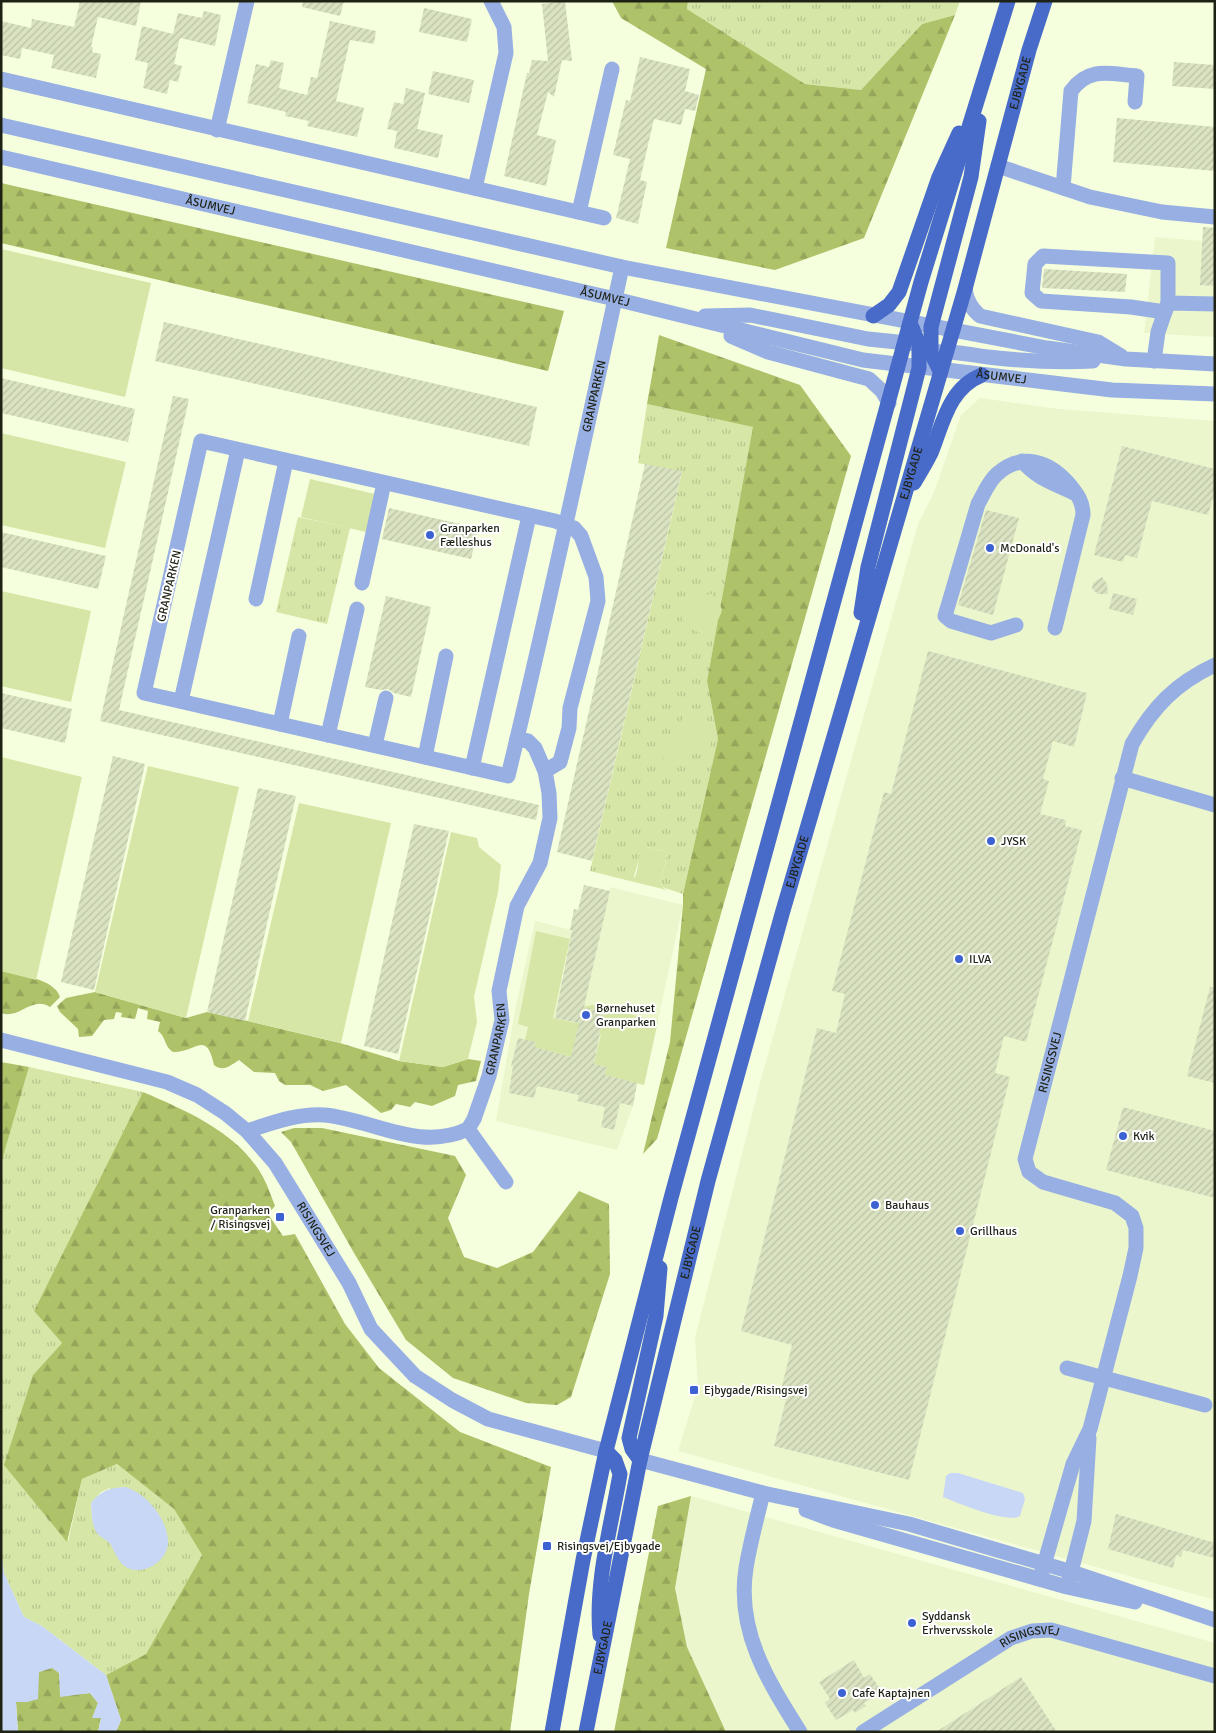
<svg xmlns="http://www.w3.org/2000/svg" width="1216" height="1733" viewBox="0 0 1216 1733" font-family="Signika,sans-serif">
	<defs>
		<pattern id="grass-tufts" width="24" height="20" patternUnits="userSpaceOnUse" patternTransform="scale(1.25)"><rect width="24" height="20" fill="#d6e6a6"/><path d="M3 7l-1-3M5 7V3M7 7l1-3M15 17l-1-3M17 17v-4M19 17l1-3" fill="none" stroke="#b7c58e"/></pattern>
		<pattern id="forest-firs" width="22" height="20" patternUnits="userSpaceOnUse" patternTransform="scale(1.25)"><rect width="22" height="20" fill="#aec269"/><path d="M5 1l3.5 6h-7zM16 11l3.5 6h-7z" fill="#95a65a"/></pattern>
		<pattern id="building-hatch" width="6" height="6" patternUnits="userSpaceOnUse" patternTransform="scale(1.25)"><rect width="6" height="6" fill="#dae3c1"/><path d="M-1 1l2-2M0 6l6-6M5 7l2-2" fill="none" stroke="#bbc2a5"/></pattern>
	</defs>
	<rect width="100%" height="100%" fill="#f6ffdd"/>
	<g fill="#ebf6cc">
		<polygon points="1155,237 1215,242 1215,337 1144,333"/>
		<polygon points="980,398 1059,409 1215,421 1215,1600 678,1451 698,1387 695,1338 761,1079 918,524 934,492 961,415"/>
		<polygon points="610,887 683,905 644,1085 637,1084 633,1106 617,1150 496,1121 515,1010 535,921 572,930 561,978 589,985"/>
		<polygon points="691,1496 1215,1643 1215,1732 726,1732 687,1647 675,1588"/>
	</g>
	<g fill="url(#grass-tufts)" fill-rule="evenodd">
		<polygon points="688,1 960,1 955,15 922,24 861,90 805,84 687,9"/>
		<polygon points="647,404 754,427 707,681 718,739 683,894 662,887 661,882 667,854 664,851 647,847 641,852 633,880 630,881 590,871 682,472 638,463"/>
		<polygon points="298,517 350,528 327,624 276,612"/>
		<path d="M 29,1067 L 143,1092 L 34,1311 L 62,1343 L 33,1375 L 68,1542 L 82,1479 L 117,1464 L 174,1509 L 202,1555 L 146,1654 L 106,1675 L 42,1626 L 24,1617 L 4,1573 L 1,1549 L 1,1164 ZM 110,1488 L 124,1565 L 107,1539 L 97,1533 L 92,1518 L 91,1503 L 101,1492 Z"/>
	</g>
	<g fill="url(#forest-firs)">
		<polygon points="612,1 688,1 687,9 805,84 861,90 922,24 955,15 864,238 775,270 666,248 706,69 621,18"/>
		<polygon points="1,183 564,311 548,371 1,243"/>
		<polygon points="659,335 800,385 851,456 657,1139 643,1154 670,1042 683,905 683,894 718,739 707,681 753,427 647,404"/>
		<path d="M 1,971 C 18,975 54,978 60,997 L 50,1007 C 32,995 19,1020 1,1013 Z"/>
		<path d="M 95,992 L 186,1018 L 207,1012 L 248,1021 L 340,1043 L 399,1061 L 443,1067 L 468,1059 L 481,1061 L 476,1081 L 458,1085 L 455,1096 L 432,1106 L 415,1102 L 410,1107 L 396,1104 L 391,1110 L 381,1113 L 346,1085 L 323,1091 L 310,1085 L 285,1085 L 279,1081 L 275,1073 L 254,1072 L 239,1060 C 230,1066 223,1072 214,1065 C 206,1029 196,1053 173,1052 C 164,1047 166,1036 158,1031 L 160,1022 L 147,1019 L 148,1011 L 138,1008 L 135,1019 L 121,1017 L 122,1013 L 116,1012 L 114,1019 L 104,1020 L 92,1036 L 79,1037 L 78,1029 L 60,1012 L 57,1006 L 66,998 Z"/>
		<polygon points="1,1062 29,1067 1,1164"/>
		<path d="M 143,1092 C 187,1111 239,1133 263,1177 C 268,1186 271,1196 275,1206 L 268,1214 L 283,1236 L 295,1234 L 345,1324 L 379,1368 L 460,1432 L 551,1467 L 529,1594 L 510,1732 L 116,1732 L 121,1720 L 106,1675 L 146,1654 L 202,1555 L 174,1509 L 117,1464 L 82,1479 L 67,1542 L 4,1465 L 33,1375 L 62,1343 L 34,1311 Z"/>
		<polygon points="294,1128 322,1128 455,1156 466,1175 448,1218 464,1257 497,1268 533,1252 579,1191 609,1204 610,1274 571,1397 557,1405 526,1403 453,1378 406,1340 354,1253 291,1142 281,1132"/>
		<polygon points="691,1496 675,1588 687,1647 726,1732 614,1732 658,1506"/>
		<polygon points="52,1667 59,1673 60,1681 81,1694 90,1693 98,1703 93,1717 101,1717 98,1732 18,1732 16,1702 27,1702 39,1672"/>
	</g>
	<g fill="#d6e6a6">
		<polygon points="1,249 151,283 125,397 1,368"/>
		<polygon points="1,433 126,462 105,548 1,525"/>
		<polygon points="310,479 375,494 366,532 301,517"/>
		<polygon points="1,591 91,611 71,702 1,686"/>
		<path d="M 712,594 L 722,609 C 720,622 711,627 699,633 L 688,626 L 681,617 L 685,605 L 700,601 L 703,595 Z"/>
		<path d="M 694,709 L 711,723 L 713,736 L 709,750 L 700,754 L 687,751 L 678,766 L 671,765 L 662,757 C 666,736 678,722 694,709 Z"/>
		<polygon points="1,757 82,777 36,980 1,971"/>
		<polygon points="148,766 239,787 186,1018 95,992"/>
		<polygon points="299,803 391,823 341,1043 248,1021"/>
		<polygon points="451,832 477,838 479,847 501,865 498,892 474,997 477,1022 468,1059 443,1067 399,1061"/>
		<path d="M 647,847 L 664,851 L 667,854 L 661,882 L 662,887 L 667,890 L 630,881 C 643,876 633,852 647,847 Z"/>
		<polygon points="536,931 570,939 553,1018 576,1023 581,1007 593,1005 658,1021 644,1085 605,1075 607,1067 594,1064 601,1034 596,1033 599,1031 604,1012 592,1009 571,1057 535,1047 525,1040 528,1027 518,1024"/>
	</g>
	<g fill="#c9d7f7">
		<path d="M 950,1473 L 958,1473 L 1023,1493 L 1025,1499 L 1020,1516 C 1007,1524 958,1503 943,1497 L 946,1476 Z"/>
		<path d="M 125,1487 C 146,1493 167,1518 168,1541 C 169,1562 140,1579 123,1565 C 118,1560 114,1551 111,1545 C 107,1539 101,1538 97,1533 C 91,1524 92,1512 91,1503 C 102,1490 109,1488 125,1487 Z"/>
		<polygon points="1,1549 4,1573 24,1617 42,1626 106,1675 121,1720 116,1732 98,1732 101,1718 92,1718 98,1703 90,1693 60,1697 59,1673 52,1668 39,1672 38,1699 27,1702 16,1702 18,1732 1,1732"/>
	</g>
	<g fill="url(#building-hatch)">
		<polygon points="80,1 141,1 136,26 98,17 91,47 93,47 92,52 101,54 96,78 51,68 54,55 22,48 20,59 1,55 1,21 31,28 32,19 74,27"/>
		<polygon points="303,1 344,1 340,16 302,7"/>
		<polygon points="565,1 572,61 562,60 554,97 548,92 537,135 556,140 546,186 504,176 527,73 529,73 532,60 548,61 542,4"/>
		<polygon points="424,8 472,19 467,42 419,32"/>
		<polygon points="204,11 221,15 215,46 180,38 174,64 182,66 178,82 170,80 167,94 143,88 148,63 135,60 142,26 173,34 178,13 202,18"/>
		<polygon points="330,21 376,31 374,44 350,40 336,101 364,108 357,137 307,126 309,121 285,116 286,112 247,103 256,64 269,67 271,60 284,63 279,88 307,95 311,77 317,78"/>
		<polygon points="640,57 690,69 685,91 699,95 695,111 685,109 681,125 654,119 640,180 647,182 638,224 616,218 630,159 613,155 626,100 630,101"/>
		<polygon points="1174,62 1215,65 1215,89 1172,86"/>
		<polygon points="433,71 474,80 469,103 428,94"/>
		<polygon points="406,88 425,93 417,129 443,135 438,158 394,148 397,131 387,129 394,102 403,104"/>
		<polygon points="1117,118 1215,127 1215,171 1113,162"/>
		<polygon points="1203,227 1215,228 1215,286 1200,285"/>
		<polygon points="1044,269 1127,274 1125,292 1042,288"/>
		<polygon points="164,322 537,407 529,446 155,361"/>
		<polygon points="1,378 135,409 128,442 1,413"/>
		<polygon points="173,396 189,399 119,710 539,805 536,820 100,721"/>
		<polygon points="1122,446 1215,469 1215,490 1208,515 1152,501 1137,558 1125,555 1123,562 1094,555"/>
		<polygon points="645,464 682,471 592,861 557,852"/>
		<polygon points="389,508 478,528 471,559 382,539"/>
		<polygon points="986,510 1019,518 993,615 958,605"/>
		<polygon points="1,532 106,556 98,589 1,567"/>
		<polygon points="1102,577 1107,584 1108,594 1098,594 1092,589 1093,583"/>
		<polygon points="1113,593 1137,599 1133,615 1109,609"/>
		<polygon points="386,596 431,607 411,697 394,693 388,689 381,690 365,687"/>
		<polygon points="928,651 1087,693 1074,747 1053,741 1043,779 1049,781 1040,814 1066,820 1065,826 1082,830 1026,1042 1004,1036 995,1073 1010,1077 909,1480 774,1446 786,1400 779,1398 792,1345 741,1331 817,1028 836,1033 845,994 832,991 884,792 891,794"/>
		<polygon points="1,693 72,709 65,743 1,728"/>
		<polygon points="113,756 145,764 94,990 61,982"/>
		<polygon points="258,788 296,796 245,1021 207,1012"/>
		<polygon points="414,824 449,831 398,1054 364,1046"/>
		<polygon points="584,885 610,891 584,1007 604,1012 594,1064 607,1067 605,1075 637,1083 633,1106 620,1103 614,1130 601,1127 605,1107 577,1101 579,1095 537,1086 534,1098 509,1093 513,1066 511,1066 518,1038 536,1042 535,1047 571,1057 579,1023 555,1018 572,930 570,930 574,909 578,910"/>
		<polygon points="1210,987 1215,987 1215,1083 1187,1076"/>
		<polygon points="1123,1107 1215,1131 1215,1198 1106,1170"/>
		<polygon points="1116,1514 1215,1543 1215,1558 1183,1550 1181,1557 1176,1555 1173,1568 1108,1549"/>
		<polygon points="854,1660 864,1678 870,1674 882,1692 864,1703 866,1706 855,1713 853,1710 836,1720 825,1703 830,1699 819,1682"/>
		<polygon points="1021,1677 1057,1732 936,1732"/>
	</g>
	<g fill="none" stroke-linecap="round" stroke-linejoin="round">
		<g stroke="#98afe3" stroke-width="15">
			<polyline points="1,79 604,218"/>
			<polyline points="1,125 622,267 1047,348 1126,359 1215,364"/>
			<polyline points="217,130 247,1"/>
			<path id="s1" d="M 1,157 L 615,299 L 863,360 L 1112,390 L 1215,394"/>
			<polyline points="998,166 1090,197 1162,212 1215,217"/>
			<polyline points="475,188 506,53 504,27 491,1"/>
			<path d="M 1063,188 L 1071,91 C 1089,66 1110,74 1137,76 L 1135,102"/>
			<polyline points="579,212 612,69"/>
			<path d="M 965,289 C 967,301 971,308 980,316 L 1098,342 L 1121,356"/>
			<polyline points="1165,312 1131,307 1041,301 1032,293 1035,264 1043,256 1168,263 1168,303"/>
			<polyline points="705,316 750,315 868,339 917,344"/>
			<polyline points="731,336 768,352 869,379 882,391 889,403"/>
			<path d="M 934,352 C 953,350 970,355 988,357 C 1023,361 1058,363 1093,361"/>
			<polyline points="1154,361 1158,332 1168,303 1215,304"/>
			<path d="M 1022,461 C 1039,480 1052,482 1074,493"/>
			<polyline points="362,583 384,483"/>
			<polyline points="256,599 286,461"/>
			<path d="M 1016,625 L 991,633 L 951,621 L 945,616 L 978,504 C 983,495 989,481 997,474 C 1022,452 1049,461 1069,484 C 1077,494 1083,501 1083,515 L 1055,628"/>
			<polyline points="181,701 238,450"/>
			<polyline points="280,724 299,636"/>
			<polyline points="328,735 357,609"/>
			<polyline points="375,745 386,698"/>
			<polyline points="425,757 446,656"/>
			<polyline points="472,768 529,516"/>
			<path id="s2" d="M 545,771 L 560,762 L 569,728 L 570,708 L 598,601 L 596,577 L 581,536 L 574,528 L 555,521 L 201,441 L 144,693 L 508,776 C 549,607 585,437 622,267"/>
			<polyline points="1122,778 1215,805"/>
			<path id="s3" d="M 1,1040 L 167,1082 L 197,1095 L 225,1113 L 247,1131 L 275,1163 L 349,1283 L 371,1329 L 415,1376 L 452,1400 L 488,1419 L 606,1451"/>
			<polyline points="468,1129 506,1182"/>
			<path id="s4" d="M 247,1131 C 272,1123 298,1113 325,1115 C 374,1120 419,1152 468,1129 L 474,1119 L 489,1076 L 502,1020 L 499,991 L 517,906 L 540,863 L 550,818 L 549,793 L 545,771 L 535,748 L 528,741 L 517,739"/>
			<polyline points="1067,1368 1205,1405"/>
			<polyline points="640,1460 763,1493 909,1524 1072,1572 1215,1620"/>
			<path d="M 763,1493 C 757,1518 750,1543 746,1568 C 736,1631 768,1681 800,1732"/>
			<polyline points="806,1510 833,1520 1067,1587 1135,1602"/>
			<path id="s5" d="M 1040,1579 L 1073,1464 L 1090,1429 L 1130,1276 L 1136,1248 L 1136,1228 L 1132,1216 L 1115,1203 L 1043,1182 L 1029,1172 L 1025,1159 L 1132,744 C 1153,707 1176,683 1215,665"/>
			<polyline points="1069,1580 1084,1521 1089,1438"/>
			<path id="s6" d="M 863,1732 L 1011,1638 L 1032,1631 L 1051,1630 L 1215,1676"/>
		</g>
		<g stroke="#486bc9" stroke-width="15">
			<polyline points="873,316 889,305 899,292 939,177 959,133"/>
			<polyline points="940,371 931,353 931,327 971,177 979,121"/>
			<path d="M 914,483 C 920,473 926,463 931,453 C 943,423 949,388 982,375"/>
			<polyline points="861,613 868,567 919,368 919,344 910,323"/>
			<polyline points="640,1460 632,1449 629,1438 656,1316 660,1268"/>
			<path d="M 600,1635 C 595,1582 611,1527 620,1474 L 615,1460 L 606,1451"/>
			<polyline points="552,1732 583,1560 606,1451 671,1198 921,282 1008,1"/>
			<path id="s7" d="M 586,1732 L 640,1460 L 708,1181 L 782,914 L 965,289 L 1029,50 L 1045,1"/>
		</g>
	</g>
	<g fill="#3b61d2" stroke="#fff" stroke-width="2">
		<circle cx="430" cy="535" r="5"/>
		<circle cx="990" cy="548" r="5"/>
		<circle cx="991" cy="841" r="5"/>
		<circle cx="959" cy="959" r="5"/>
		<circle cx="586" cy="1015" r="5"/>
		<circle cx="1123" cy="1136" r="5"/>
		<circle cx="875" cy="1205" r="5"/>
		<rect x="275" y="1212" width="10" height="10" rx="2.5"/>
		<circle cx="960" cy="1231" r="5"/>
		<rect x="689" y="1385" width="10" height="10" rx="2.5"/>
		<rect x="542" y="1541" width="10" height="10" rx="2.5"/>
		<circle cx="912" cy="1623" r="5"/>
		<circle cx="842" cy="1693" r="5"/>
	</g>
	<g text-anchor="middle" stroke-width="4" stroke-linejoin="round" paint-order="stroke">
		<g font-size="12" fill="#1e2215" stroke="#fff">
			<text dy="4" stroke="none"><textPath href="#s7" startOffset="1706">EJBYGADE</textPath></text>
			<text dy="4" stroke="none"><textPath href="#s1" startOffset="215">ÅSUMVEJ</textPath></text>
			<text dy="4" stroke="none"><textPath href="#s1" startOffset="620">ÅSUMVEJ</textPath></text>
			<text dy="4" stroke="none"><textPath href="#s1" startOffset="1025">ÅSUMVEJ</textPath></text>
			<text dy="4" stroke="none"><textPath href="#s2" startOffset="1666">GRANPARKEN</textPath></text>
			<text dy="4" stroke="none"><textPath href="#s7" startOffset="1301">EJBYGADE</textPath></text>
			<text transform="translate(169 586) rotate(-77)" y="4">GRANPARKEN</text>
			<text dy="4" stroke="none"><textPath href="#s7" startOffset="896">EJBYGADE</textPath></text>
			<text dy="4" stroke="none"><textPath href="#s4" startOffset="322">GRANPARKEN</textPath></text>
			<text dy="4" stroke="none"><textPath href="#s5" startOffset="605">RISINGSVEJ</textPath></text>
			<text dy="4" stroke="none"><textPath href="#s3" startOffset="386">RISINGSVEJ</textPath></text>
			<text dy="4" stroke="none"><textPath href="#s7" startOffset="491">EJBYGADE</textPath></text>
			<text dy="4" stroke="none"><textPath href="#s6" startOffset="194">RISINGSVEJ</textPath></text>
			<text dy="4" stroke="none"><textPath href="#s7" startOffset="86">EJBYGADE</textPath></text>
		</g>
		<g font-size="12" fill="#1e2215" stroke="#fff" text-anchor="start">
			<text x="440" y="532">Granparken<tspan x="440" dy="14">Fælleshus</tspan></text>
			<text x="1000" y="552">McDonald's</text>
			<text x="1001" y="845">JYSK</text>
			<text x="969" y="963">ILVA</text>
			<text x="596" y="1012">Børnehuset<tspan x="596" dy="14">Granparken</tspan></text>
			<text x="1133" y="1140">Kvik</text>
			<text x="885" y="1209">Bauhaus</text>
			<text x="270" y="1214" text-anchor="end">Granparken<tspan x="270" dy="14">/ Risingsvej</tspan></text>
			<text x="970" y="1235">Grillhaus</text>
			<text x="704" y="1394">Ejbygade/Risingsvej</text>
			<text x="557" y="1550">Risingsvej/Ejbygade</text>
			<text x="922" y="1620">Syddansk<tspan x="922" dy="14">Erhvervsskole</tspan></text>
			<text x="852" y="1697">Cafe Kaptajnen</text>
		</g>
	</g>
	<rect width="1216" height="1733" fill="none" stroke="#1e2215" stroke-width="5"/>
</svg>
